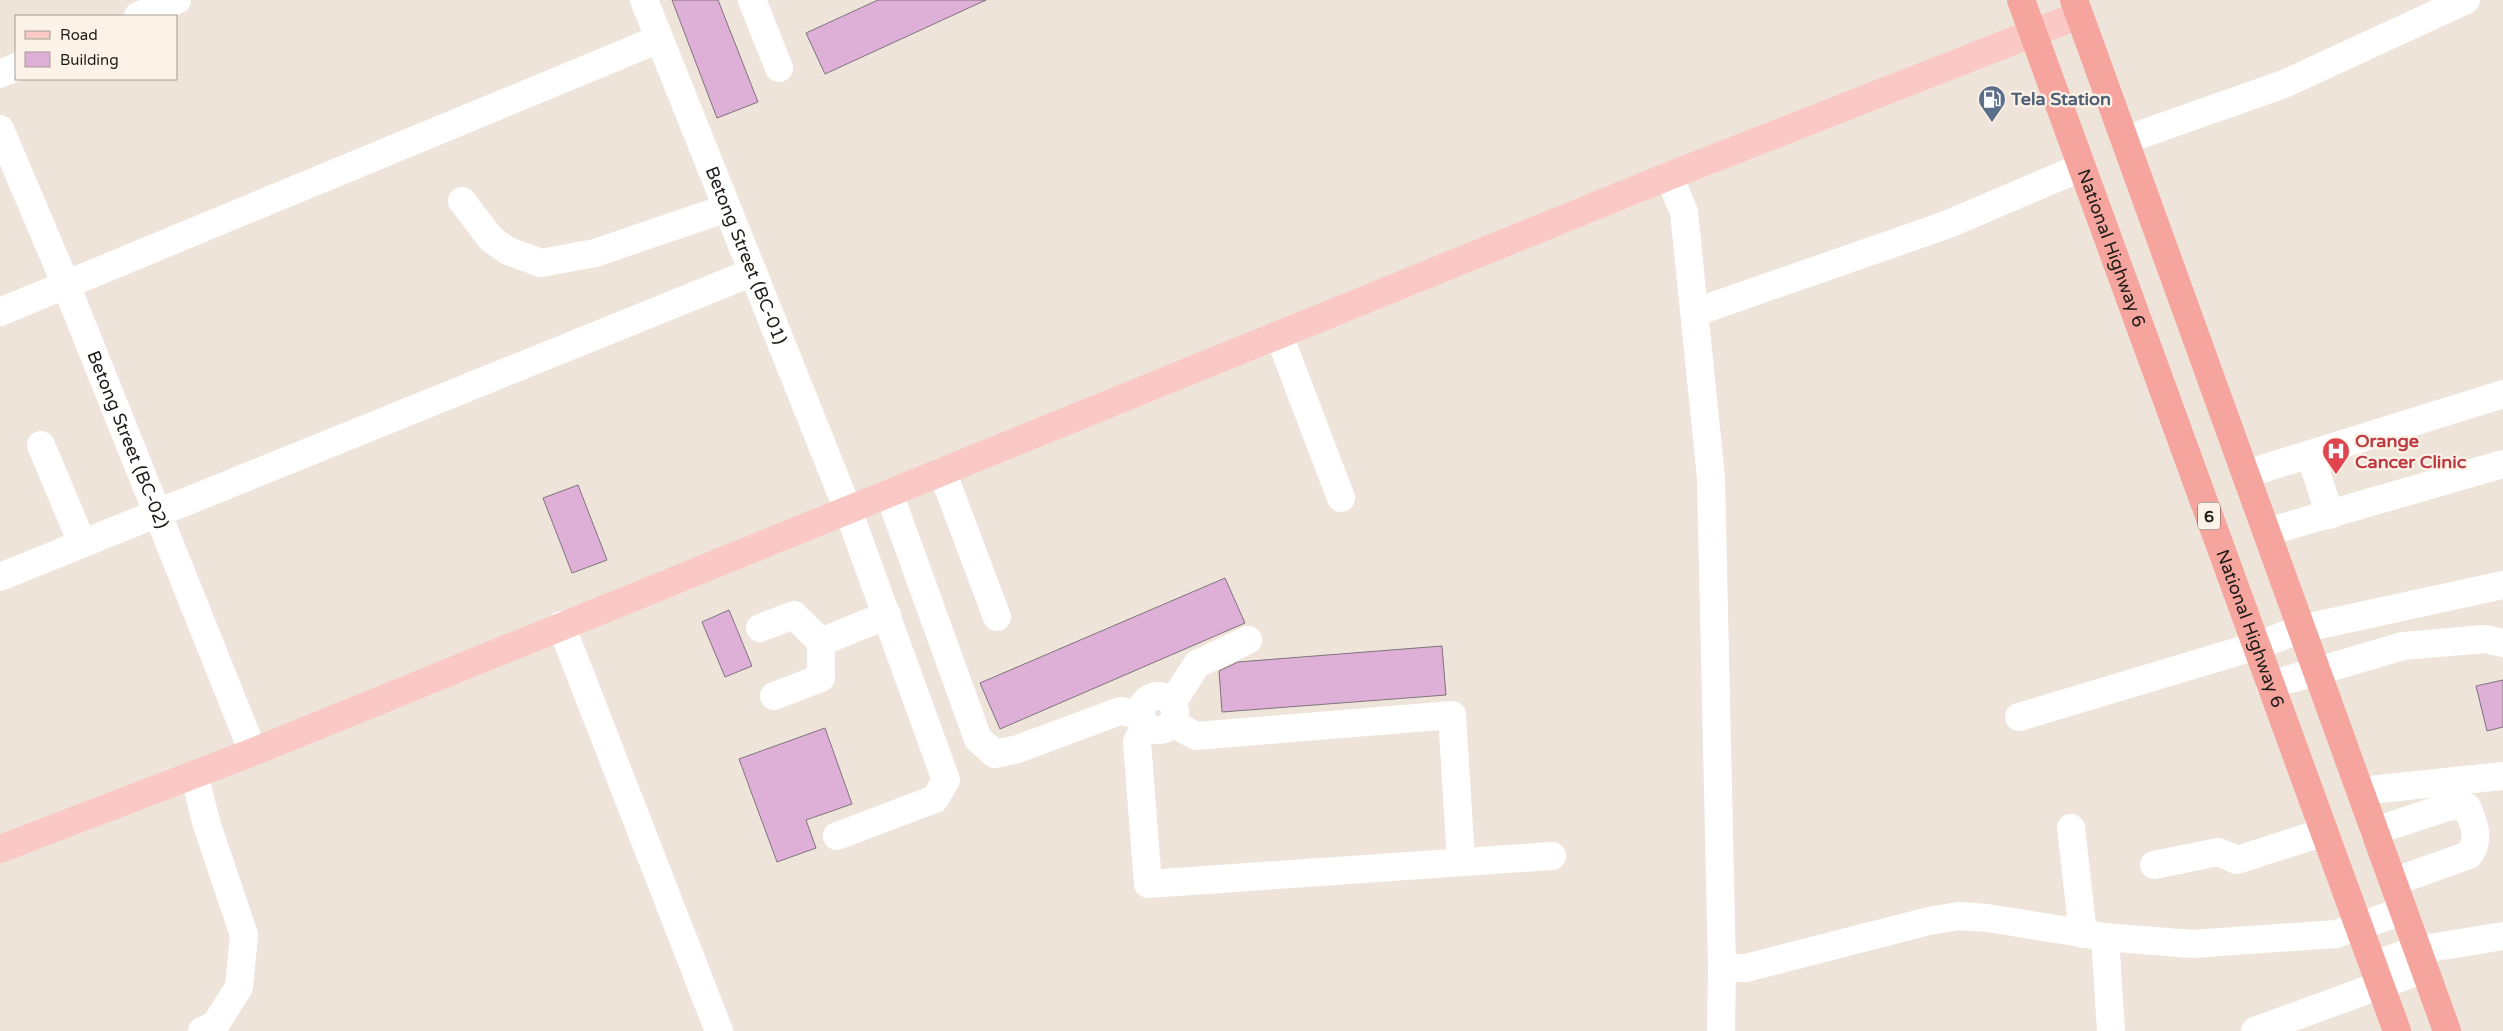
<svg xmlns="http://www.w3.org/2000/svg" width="2503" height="1031" viewBox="0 0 2503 1031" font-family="'Varela Round',sans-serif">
	<rect width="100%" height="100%" fill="#eee4da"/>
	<g fill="#dfb0d7" stroke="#7e737c">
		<polygon points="672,0 718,0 758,102 717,118"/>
		<polygon points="878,0 986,0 825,74 806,33"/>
		<polygon points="578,485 607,560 572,573 543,498"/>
		<polygon points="1225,578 1245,623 1000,729 980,683"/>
		<polygon points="729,610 752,666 725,677 702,622"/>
		<polygon points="1442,646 1446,695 1222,712 1219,671 1238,662"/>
		<polygon points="2503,680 2503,727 2487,731 2476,686"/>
		<polygon points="825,728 852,804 806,820 816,848 777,862 739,759"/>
	</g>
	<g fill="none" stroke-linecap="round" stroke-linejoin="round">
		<g stroke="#fff" stroke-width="28">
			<path id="s1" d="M 644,0 L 848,510 L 946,780 L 935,799 L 837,836"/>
			<polyline points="752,0 779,68"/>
			<polyline points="138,16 177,0"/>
			<polyline points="0,74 16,67"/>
			<path id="s2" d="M 0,129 L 66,285 L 253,752"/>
			<polyline points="2125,140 2284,84 2466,0"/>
			<polyline points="1669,176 1684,212 1711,478 1722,968 1721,1031"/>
			<polyline points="462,201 491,239 508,251 541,263 595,253 727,208"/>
			<polyline points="0,312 659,39"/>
			<polyline points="1696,312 1946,225 2082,167"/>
			<polyline points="1279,335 1341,498"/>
			<polyline points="41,445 82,543"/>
			<polyline points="2310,454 2330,515"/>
			<polyline points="942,471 997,617"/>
			<polyline points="2246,474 2503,394"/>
			<polyline points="889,493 978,739 995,754 1018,749 1120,711 1140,715"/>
			<polyline points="2267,532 2503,464"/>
			<polyline points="0,577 753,272"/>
			<polyline points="561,625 719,1031"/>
			<polyline points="760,628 794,615 821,642"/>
			<polyline points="2270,685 2403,646 2485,639 2503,643"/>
			<circle cx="1158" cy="713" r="17"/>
			<polyline points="774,696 821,678 821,642 887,615"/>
			<polyline points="1172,703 1197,664 1248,640"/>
			<polyline points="2019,717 2256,646 2301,629 2503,585"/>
			<polyline points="1172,723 1196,736 1452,715 1461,861"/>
			<polyline points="1145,725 1137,742 1148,884 1552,856"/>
			<polyline points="194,775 207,825 244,935 239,987 215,1025 202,1031"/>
			<polyline points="2360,791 2503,776"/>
			<polyline points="2071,828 2083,934"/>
			<path d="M 2374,831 L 2451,806 L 2467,807 C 2474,825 2481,838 2469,855 L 2393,882"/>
			<polyline points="2154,865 2218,852 2237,860 2324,832"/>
			<polyline points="2105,937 2111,1031"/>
			<polyline points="2373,965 2417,950 2503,936"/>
			<polyline points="1722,968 1746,968 1929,921 1958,916 1988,918 2105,937 2192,944 2336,934 2403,911"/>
			<polyline points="2255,1031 2424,969"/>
		</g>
		<polyline stroke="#fac9c5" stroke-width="28" points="0,849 253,752 1669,176 2079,15"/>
		<g stroke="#f6a59e" stroke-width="28">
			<path id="s3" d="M 2021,0 L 2397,1031"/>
			<polyline points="2074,0 2447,1031"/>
		</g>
	</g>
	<defs>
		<g id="fuel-pin" transform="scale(1.4375)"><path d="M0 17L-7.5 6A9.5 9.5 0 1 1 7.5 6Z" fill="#5c6f8a" stroke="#fcf2e7"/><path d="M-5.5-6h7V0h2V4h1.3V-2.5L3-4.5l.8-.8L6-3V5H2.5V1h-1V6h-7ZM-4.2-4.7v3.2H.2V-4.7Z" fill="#fff"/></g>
		<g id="hospital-pin" transform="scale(1.4375)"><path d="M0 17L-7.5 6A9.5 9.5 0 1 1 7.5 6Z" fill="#e0444e" stroke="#fcf2e7"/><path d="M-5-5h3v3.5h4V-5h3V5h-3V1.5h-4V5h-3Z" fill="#fff"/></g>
	</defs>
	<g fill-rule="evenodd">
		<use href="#fuel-pin" x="1992" y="99"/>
		<use href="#hospital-pin" x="2336" y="451"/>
	</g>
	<g text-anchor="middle" stroke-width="4.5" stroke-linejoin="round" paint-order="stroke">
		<rect fill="#fcf2e7" stroke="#615c55" stroke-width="1" x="2198" y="502.5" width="22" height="27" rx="4"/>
		<g font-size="16" font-weight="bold" fill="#1f1b17">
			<text x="2209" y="522">6</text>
		</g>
		<g font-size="18" font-weight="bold" fill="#4e5e75" stroke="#fcf2e7" text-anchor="start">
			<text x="2011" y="105">Tela Station</text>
		</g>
		<g font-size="18" fill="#1f1b17" stroke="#fcf2e7">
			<text dy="6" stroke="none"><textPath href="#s3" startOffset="264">National Highway 6</textPath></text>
			<text dy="6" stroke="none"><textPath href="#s1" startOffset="275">Betong Street (BC-01)</textPath></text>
			<text dy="6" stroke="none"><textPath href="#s2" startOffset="336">Betong Street (BC-02)</textPath></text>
			<text dy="6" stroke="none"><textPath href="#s3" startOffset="669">National Highway 6</textPath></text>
		</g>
		<g font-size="18" font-weight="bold" fill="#be3a42" stroke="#fcf2e7" text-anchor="start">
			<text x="2355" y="447">Orange<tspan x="2355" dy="21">Cancer Clinic</tspan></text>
		</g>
	</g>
	<rect x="15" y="15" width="162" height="65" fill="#fcf2e7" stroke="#a49c94"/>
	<rect x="25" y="31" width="25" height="8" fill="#fac9c5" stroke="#a49c94"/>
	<text x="60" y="40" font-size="15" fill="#1f1b17">Road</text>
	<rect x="25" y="52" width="25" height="15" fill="#dfb0d7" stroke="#a49c94"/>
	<text x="60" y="65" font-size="15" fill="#1f1b17">Building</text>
</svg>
